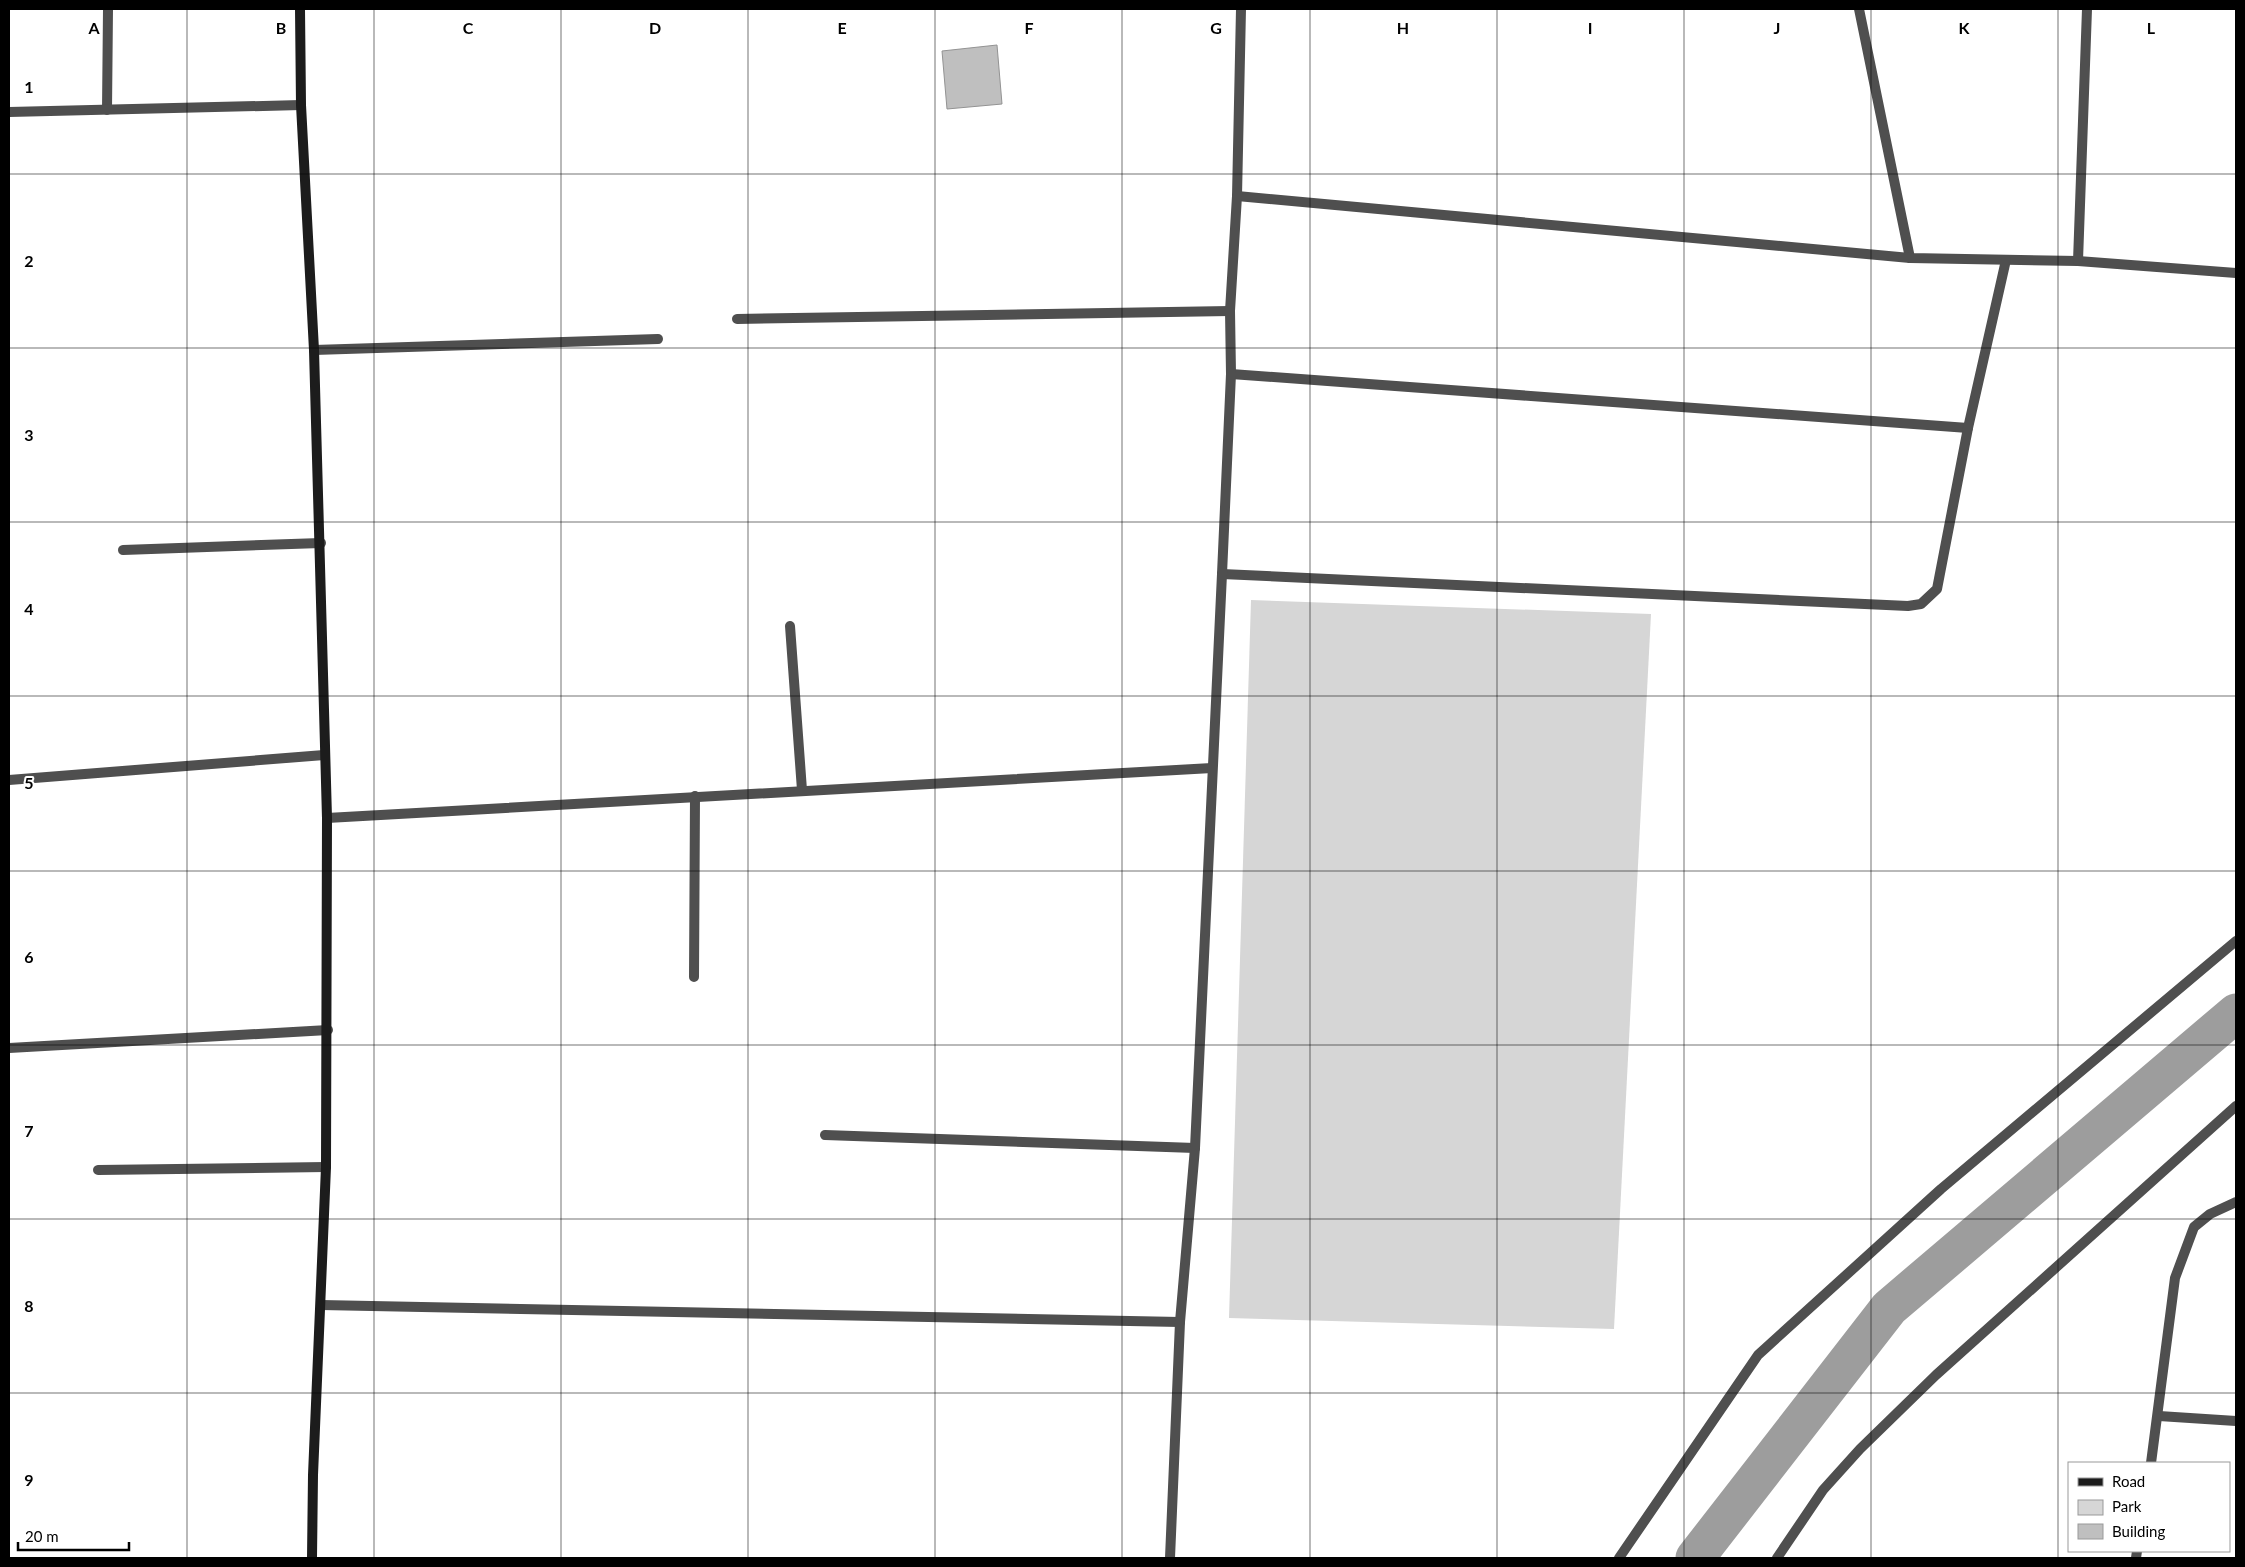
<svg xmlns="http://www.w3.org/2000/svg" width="2245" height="1567" viewBox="0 0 2245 1567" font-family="Lato,sans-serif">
	<rect width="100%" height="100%" fill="#fff"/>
	<polygon fill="#d6d6d6" points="1251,600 1651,614 1614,1329 1229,1318"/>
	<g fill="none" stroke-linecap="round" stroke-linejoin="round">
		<polyline stroke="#9d9d9d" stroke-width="39" points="1695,1558 1889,1308 2236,1013"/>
	</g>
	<polygon fill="#bfbfbf" stroke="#939393" points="997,45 1002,104 947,109 942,51"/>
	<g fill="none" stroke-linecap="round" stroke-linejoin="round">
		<g stroke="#4f4f4f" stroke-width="10">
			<polyline points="1859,9 1910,258"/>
			<polyline points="107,110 108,9"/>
			<polyline points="9,112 301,105"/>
			<polyline points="1237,196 1910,258 2078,261 2236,273"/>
			<polyline points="2078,261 2087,9"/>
			<polyline points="737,319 1230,311"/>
			<polyline points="314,350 658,339"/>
			<polyline points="1231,374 1968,428"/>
			<polyline points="123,550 321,543"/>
			<polyline points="1222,574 1908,606 1921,604 1937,589 1968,428 2006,260"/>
			<polyline points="790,626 802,790"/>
			<polyline points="9,780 324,755"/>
			<polyline points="327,818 1212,768"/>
			<polyline points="694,977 695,796"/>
			<polyline points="9,1048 328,1030"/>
			<polyline points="825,1135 1195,1148"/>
			<polyline points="98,1170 326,1167"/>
			<polyline points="321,1305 1180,1322"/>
			<polyline points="2159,1416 2236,1421"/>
			<polyline points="2151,1463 2175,1278 2194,1227 2210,1214 2236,1202"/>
			<polyline points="1170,1558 1180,1322 1195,1148 1222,574 1231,374 1230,311 1237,196 1241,9"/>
			<polyline points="1619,1558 1758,1355 1941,1189 2236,941"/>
			<polyline points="1777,1558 1823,1490 1860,1449 1936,1375 2236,1106"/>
			<polyline points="2136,1558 2137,1551"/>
		</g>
		<polyline stroke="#1c1c1c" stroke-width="10" points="300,9 301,105 314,350 327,818 326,1167 313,1475 312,1558"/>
	</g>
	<path fill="none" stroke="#000" stroke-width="1" stroke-opacity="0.55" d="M 187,9 L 187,1558M 374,9 L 374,1558M 561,9 L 561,1558M 748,9 L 748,1558M 935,9 L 935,1558M 1122,9 L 1122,1558M 1310,9 L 1310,1558M 1497,9 L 1497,1558M 1684,9 L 1684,1558M 1871,9 L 1871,1558M 2058,9 L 2058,1558M 9,174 L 2236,174M 9,348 L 2236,348M 9,522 L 2236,522M 9,696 L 2236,696M 9,871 L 2236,871M 9,1045 L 2236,1045M 9,1219 L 2236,1219M 9,1393 L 2236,1393"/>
	<g font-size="16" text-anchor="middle" font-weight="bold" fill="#000" stroke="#fff" stroke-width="4" stroke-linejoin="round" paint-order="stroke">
		<text x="94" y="34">A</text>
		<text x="281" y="34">B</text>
		<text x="468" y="34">C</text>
		<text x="655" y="34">D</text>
		<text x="842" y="34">E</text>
		<text x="1029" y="34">F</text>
		<text x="1216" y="34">G</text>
		<text x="1403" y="34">H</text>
		<text x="1590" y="34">I</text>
		<text x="1777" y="34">J</text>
		<text x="1964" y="34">K</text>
		<text x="2151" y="34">L</text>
		<text x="29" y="93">1</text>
		<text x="29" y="267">2</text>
		<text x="29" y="441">3</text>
		<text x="29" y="615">4</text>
		<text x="29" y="789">5</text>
		<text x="29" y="963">6</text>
		<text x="29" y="1137">7</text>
		<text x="29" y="1312">8</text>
		<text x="29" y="1486">9</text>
	</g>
	<rect width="2245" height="1567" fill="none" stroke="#000000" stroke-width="20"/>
	<rect x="2068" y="1462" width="162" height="90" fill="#ffffff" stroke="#999999"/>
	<rect x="2078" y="1478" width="25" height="8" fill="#1c1c1c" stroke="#999999"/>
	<text x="2112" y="1487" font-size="15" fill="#000000">Road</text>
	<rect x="2078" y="1500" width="25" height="15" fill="#d6d6d6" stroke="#999999"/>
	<text x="2112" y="1512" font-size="15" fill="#000000">Park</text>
	<rect x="2078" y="1524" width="25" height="15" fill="#bfbfbf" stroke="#999999"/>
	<text x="2112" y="1537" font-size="15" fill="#000000">Building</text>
	<path d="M18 1542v8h111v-8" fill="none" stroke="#000000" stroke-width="2.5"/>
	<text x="25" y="1542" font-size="15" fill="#000000" stroke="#ffffff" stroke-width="4" paint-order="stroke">20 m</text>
</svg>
